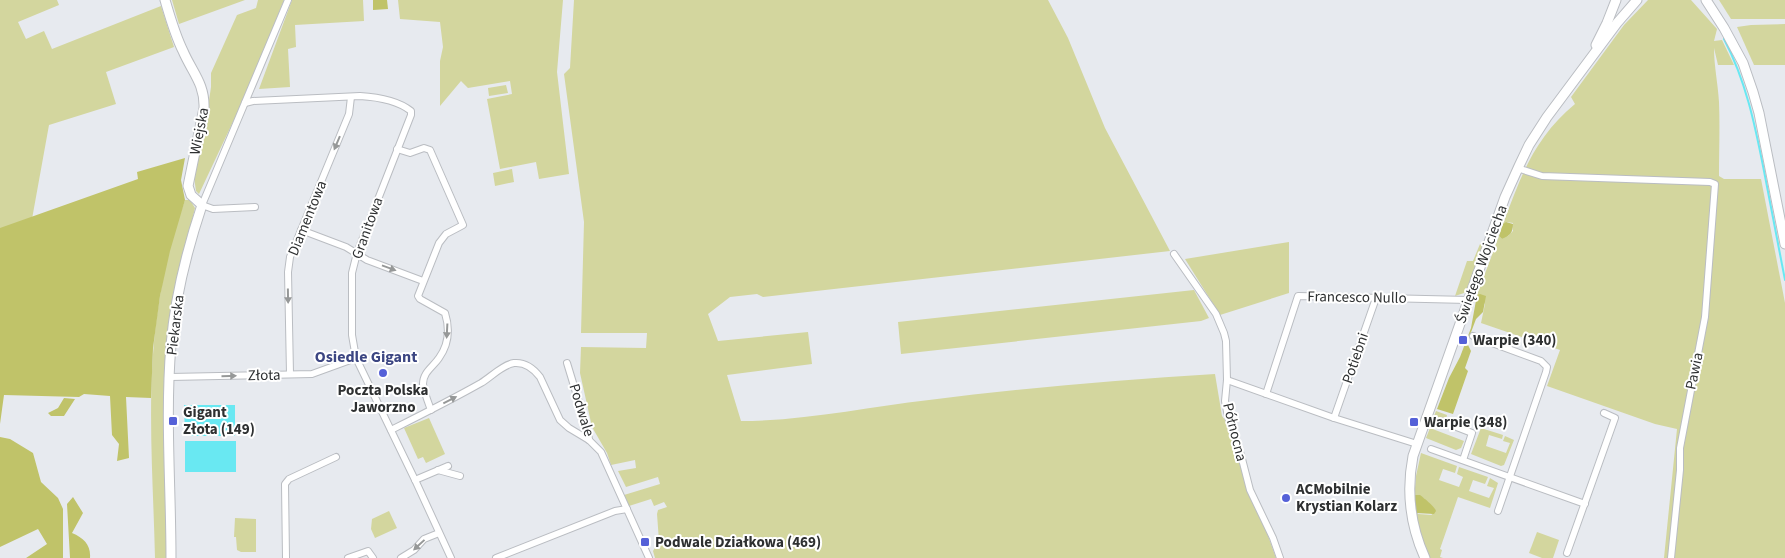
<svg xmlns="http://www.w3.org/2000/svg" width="1785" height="558" viewBox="0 0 1785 558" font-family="'Source Sans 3',sans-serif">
	<rect width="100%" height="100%" fill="#e7eaef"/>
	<g fill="#d3d69e">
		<polygon points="0,0 57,0 59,5 18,22 26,39 44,31 52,49 161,6 174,47 106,72 116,104 49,125 32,219 0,229"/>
		<polygon points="172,0 245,0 179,24"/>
		<polygon points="258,0 284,0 247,92 199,194 196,191 194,177 205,128 211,87 211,73 237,15 256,8"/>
		<polygon points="292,0 363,0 364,21 295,25 296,47 288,49 290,87 259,89"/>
		<polygon points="398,0 563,0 557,72 569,174 539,179 536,162 500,169 487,99 512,94 510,81 468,88 461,81 440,106 440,61 443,47 440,22 400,19"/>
		<path d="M 574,0 L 1048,0 L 1068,38 L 1105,128 L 1170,251 L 763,297 L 757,294 L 730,297 L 708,314 L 718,341 L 808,332 L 812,364 L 727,375 L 741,421 C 804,421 867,407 929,400 C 1024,388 1119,380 1215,374 L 1222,416 L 1228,424 L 1276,558 L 655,558 L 653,551 L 659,541 L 657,514 L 658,510 L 667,507 L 664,502 L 654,506 L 651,499 L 629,506 L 624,495 L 660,484 L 658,477 L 626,487 L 618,471 L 636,468 L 635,460 L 611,465 L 607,453 L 592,427 L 580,373 L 581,347 L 646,348 L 647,333 L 581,333 L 584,222 L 564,74 L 570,68 Z"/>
		<path d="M 1648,0 L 1691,0 L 1717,29 L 1714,41 L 1722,40 L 1734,65 L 1718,65 L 1714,48 C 1714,66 1718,84 1719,102 C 1720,126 1719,152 1719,176 L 1724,179 L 1761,179 L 1785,303 L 1785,558 L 1664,558 L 1677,429 L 1655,424 L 1547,386 L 1560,350 L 1481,323 L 1485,304 L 1477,295 L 1499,236 L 1502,239 L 1508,236 L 1513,231 L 1513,223 L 1507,222 L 1503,224 C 1521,176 1534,138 1575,104 L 1571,97 L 1624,25 Z"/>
		<polygon points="1719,0 1785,0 1785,19 1731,19"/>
		<polygon points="1785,24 1785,65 1754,65 1737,27 1751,25"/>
		<polygon points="506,85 508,93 489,96 488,88"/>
		<polygon points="512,169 514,182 495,186 493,173"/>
		<path d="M 185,200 L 190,200 L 195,208 L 176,288 L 167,558 L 155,558 C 153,471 145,382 160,296 C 165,264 174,231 185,200 Z"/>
		<polygon points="1289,242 1289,293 1220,315 1185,259"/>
		<polygon points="1480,244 1483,245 1467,292 1455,296 1467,261 1473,261"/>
		<polygon points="1194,290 1209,318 1201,321 901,354 898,322"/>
		<polygon points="1436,411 1447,415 1446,420 1441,419 1439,429 1430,426"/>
		<polygon points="429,418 445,454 426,463 423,457 418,459 404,428"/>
		<polygon points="1430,428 1464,441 1461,448 1456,450 1426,438"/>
		<polygon points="1481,428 1503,435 1502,439 1489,435 1486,446 1506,453 1510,443 1503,441 1505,436 1514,440 1504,465 1501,466 1471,454"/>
		<path d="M 1421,453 L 1457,466 L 1455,473 L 1443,469 L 1439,480 L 1459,487 L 1463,477 L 1457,474 L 1459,467 L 1488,477 L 1485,484 L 1473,480 L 1469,491 L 1489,498 L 1494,488 L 1487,486 L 1490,478 L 1498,483 L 1490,508 L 1458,497 L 1440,549 L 1442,550 L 1440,557 L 1443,558 L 1430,558 C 1423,543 1416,526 1415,509 L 1418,514 L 1432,515 L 1424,498 L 1414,499 L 1416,476 Z"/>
		<polygon points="389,511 397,528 375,538 371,529 372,519"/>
		<polygon points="235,518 256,519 256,552 241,552 237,550 236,537 234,537"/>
		<polygon points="1537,532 1559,540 1553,558 1542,558 1529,553"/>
	</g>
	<g fill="#c0c369">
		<polygon points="373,0 387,0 388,9 373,10"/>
		<polygon points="185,158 181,180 185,200 170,251 160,296 153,348 151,398 126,397 129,458 117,461 119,444 112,435 110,396 84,394 79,397 4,395 0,424 0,228 138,179 137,172"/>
		<path d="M 1506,222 L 1513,224 C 1513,232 1510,236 1502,239 L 1499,236 L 1503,224 Z"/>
		<polygon points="1480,294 1486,296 1483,312 1476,319 1467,343 1471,351 1465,368 1468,371 1453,414 1437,409 1449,378 1460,357 1471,328 1477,295"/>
		<polygon points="64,398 75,399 64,416 51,416 48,413 58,408"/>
		<polygon points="0,437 10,439 33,453 41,482 58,498 63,509 63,558 26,558 47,544 38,529 0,547"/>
		<path d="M 1415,495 L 1420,495 C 1424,498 1435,507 1436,511 L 1434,514 L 1416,513 L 1414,499 Z"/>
		<path d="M 73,497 L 83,513 L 72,533 C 84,538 91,545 90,558 L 70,558 L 67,504 Z"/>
	</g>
	<g fill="#69e8f2">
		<polygon points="184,405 235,405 235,436 185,436"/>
		<rect x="185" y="441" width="51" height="31"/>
	</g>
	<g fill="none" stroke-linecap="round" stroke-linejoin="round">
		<path stroke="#69e8f2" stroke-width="2" d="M 1724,39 C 1746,81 1755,125 1764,171 C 1771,207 1778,243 1785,280"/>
		<g stroke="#babdc2" stroke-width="8">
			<g id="street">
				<path d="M 245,103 L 253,101 L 360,96 C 377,97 397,100 411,111 L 411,115 L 357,253 L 352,273 L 352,335 L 356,358 L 416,482 L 451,558"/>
				<path d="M 397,149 L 410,153 L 424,148 L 430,150 L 463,225 L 446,234 L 439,243 L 418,296 L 420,299 L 445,313 C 450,329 449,344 439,358 C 433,367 423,372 423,384 C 424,392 428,402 431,410"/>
				<polyline points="1517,168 1542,176 1710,182 1715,184 1705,317 1680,448 1680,470 1671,558"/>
				<polyline points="255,207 213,209 202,205 288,0"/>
				<polyline points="301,230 346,247 367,260 423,281"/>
				<polyline points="1174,254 1216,314 1224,333 1226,341 1227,380 1225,401 1228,417 1241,455 1250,490 1273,538 1280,558"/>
				<polyline points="1473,336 1541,361 1547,367 1546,372 1498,511"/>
				<polyline points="567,363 588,432 589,440"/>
				<polyline points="290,374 288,272 290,257 349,114 351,97"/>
				<polyline points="170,377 312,374 356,358"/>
				<polyline points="1227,380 1334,418 1417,444"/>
				<polyline points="1266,394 1298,296 1468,300"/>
				<polyline points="1334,418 1376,298"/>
				<polyline points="1441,421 1472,433 1463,460"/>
				<path d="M 391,430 C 421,415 451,400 481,383 C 491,377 502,365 514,363 C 525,362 534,369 540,377 L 560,420 L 569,428 L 589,440 L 601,452 L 649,558"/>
				<polyline points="1431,449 1585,504"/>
				<polyline points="438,470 460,476"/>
				<polyline points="415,480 448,466"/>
				<polyline points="1567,553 1615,418 1604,413"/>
				<polyline points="286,558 285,484 289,479 336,457"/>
				<polyline points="348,558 368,551 373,558"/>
				<polyline points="401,558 414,550 424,539 439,533"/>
				<polyline points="496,558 615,511 627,509"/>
			</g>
		</g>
		<g stroke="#babdc2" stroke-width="11">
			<g id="secondary">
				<path d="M 165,0 C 170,17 175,35 183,51 C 192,72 205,84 204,108 L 188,186 L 191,195 L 202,205 C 187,250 175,297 171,345 C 165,416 171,487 171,558"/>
				<polyline points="1706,0 1724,28 1743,63 1753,92 1759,113 1785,244"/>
				<polyline points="1596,45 1607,23 1616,0"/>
				<path d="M 1425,558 C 1410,525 1406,492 1413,456 L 1505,197 L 1519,166 L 1529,145 L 1547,117 L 1617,23 L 1637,0"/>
			</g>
		</g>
		<use href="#street" stroke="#fff" stroke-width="6"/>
		<use href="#secondary" stroke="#fff" stroke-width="9"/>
	</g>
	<defs><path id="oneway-solid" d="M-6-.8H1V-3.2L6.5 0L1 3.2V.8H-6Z" transform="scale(1.25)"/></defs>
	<g fill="#969898">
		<use href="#oneway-solid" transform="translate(337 143) rotate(113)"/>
		<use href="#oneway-solid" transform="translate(389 268) rotate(20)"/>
		<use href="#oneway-solid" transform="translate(288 296) rotate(89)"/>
		<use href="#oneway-solid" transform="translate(447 331) rotate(93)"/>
		<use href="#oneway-solid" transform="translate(229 376) rotate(-1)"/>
		<use href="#oneway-solid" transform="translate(450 400) rotate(-27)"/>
		<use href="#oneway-solid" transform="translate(419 545) rotate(137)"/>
	</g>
	<g fill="#5561d8" stroke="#fff" stroke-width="2">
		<rect x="1458" y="335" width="10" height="10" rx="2.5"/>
		<circle cx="383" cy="373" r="5"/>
		<rect x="168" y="416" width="10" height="10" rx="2.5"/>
		<rect x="1409" y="417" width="10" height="10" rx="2.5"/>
		<circle cx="1286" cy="498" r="5"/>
		<rect x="640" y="537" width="10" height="10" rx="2.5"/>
	</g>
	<g text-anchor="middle" stroke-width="4" stroke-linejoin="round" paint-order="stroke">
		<g font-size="15" fill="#2e3031" stroke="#fff">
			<text transform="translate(199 131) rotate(-79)" y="5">Wiejska</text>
			<text transform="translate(307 218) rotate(-68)" y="5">Diamentowa</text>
			<text transform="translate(367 228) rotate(-70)" y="5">Granitowa</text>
			<text transform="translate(1481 264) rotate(-70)" y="5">Świętego Wojciecha</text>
			<text transform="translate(1357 297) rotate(1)" y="5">Francesco Nullo</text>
			<text transform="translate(175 325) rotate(-83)" y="5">Piekarska</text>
			<text transform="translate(1355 358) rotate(-71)" y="5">Potiebni</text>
			<text transform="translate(1694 371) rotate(-78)" y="5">Pawia</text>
			<text transform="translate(264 375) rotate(-1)" y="5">Złota</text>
			<text transform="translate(582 410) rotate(73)" y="5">Podwale</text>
			<text transform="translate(1235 432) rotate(76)" y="5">Północna</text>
		</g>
		<g font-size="15" font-weight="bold" fill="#2e3031" stroke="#fff" text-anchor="start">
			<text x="1473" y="345">Warpie (340)</text>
			<text x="383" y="395" text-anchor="middle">Poczta Polska<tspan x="383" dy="17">Jaworzno</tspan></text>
			<text x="183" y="417">Gigant<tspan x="183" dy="17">Złota (149)</tspan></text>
			<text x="1424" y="427">Warpie (348)</text>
			<text x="1296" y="494">ACMobilnie<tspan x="1296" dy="17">Krystian Kolarz</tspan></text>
			<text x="655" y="547">Podwale Działkowa (469)</text>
		</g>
		<g font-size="16" font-weight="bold" fill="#3c4682" stroke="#fff">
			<text x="366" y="362">Osiedle Gigant</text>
		</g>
	</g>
</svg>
